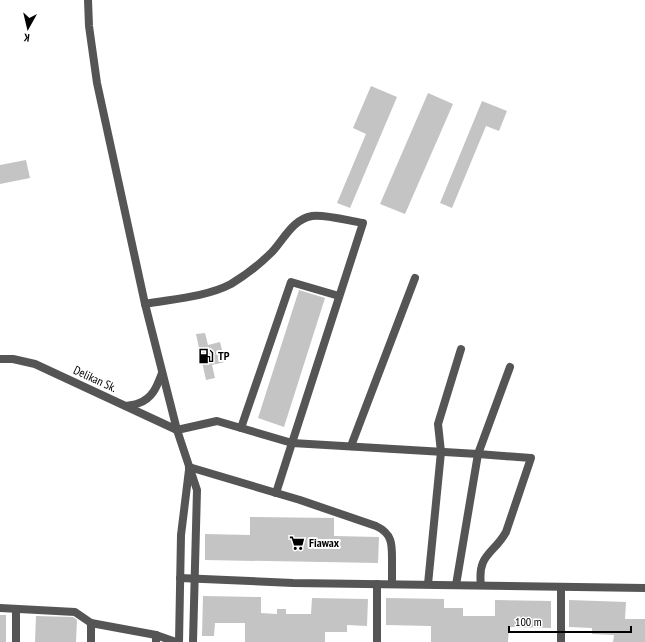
<svg xmlns="http://www.w3.org/2000/svg" width="645" height="642" viewBox="0 0 645 642" font-family="'PT Sans Narrow',sans-serif">
	<rect width="100%" height="100%" fill="#fff"/>
	<g fill="#c4c4c4">
		<polygon points="371,86 397,97 350,208 337,203 366,134 353,128"/>
		<polygon points="428,93 453,104 405,214 380,204"/>
		<polygon points="482,101 507,111 499,131 486,126 452,208 440,203"/>
		<polygon points="26,160 30,178 0,184 0,165"/>
		<polygon points="299,290 325,298 284,427 258,418"/>
		<polygon points="205,333 208,345 220,342 225,362 212,365 215,378 206,380 196,334"/>
		<polygon points="250,517 334,518 334,536 379,537 378,563 205,560 205,534 250,535"/>
		<polygon points="203,596 261,597 261,613 277,614 277,609 286,609 286,614 311,614 312,598 368,599 367,626 347,625 347,632 325,632 325,642 245,642 245,623 215,623 214,636 202,636"/>
		<polygon points="386,598 444,599 444,608 463,608 463,616 495,616 495,600 551,601 551,628 509,627 508,642 431,642 431,626 386,625"/>
		<polygon points="569,600 626,602 625,619 645,619 645,642 613,642 614,635 592,634 592,628 569,627"/>
		<rect x="0" y="615" width="6" height="27"/>
		<polygon points="36,616 73,617 77,620 76,642 35,642"/>
	</g>
	<g fill="none" stroke-linecap="round" stroke-linejoin="round">
		<g stroke="#555" stroke-width="8">
			<polyline points="88,0 89,26 97,83 145,304 177,430 197,490 193,642"/>
			<path d="M 145,304 C 173,299 206,297 231,284 C 246,275 260,264 272,252 C 284,239 293,219 312,216 C 325,214 349,221 363,223 L 292,443 L 276,493"/>
			<polyline points="0,359 13,359 35,364 177,430"/>
			<path d="M 126,406 C 130,405 135,405 139,403 C 153,398 157,386 162,373"/>
			<polyline points="241,428 291,282 339,296"/>
			<path d="M 177,430 L 217,421 L 292,443 L 478,454 L 531,458 L 506,532 C 494,554 477,554 481,585"/>
			<polyline points="351,446 415,278"/>
			<path d="M 189,467 L 300,500 L 376,526 C 393,534 392,545 392,561 C 392,569 392,577 392,584"/>
			<polyline points="180,578 293,583 645,588"/>
			<polyline points="428,584 441,452 438,424 461,349"/>
			<polyline points="456,585 478,454 510,367"/>
			<polyline points="0,608 75,612 91,623 156,635"/>
			<polyline points="16,642 16,610"/>
			<polyline points="91,642 91,623"/>
			<polyline points="156,642 156,635 176,642"/>
			<polyline points="179,642 181,535 189,470"/>
			<polyline points="377,642 377,584"/>
			<polyline points="561,642 561,587"/>
		</g>
	</g>
	<defs>
		<g id="fuel-bare" transform="scale(1.2)"><path d="M-5.5-6h7V0h2V4h1.3V-2.5L3-4.5l.8-.8L6-3V5H2.5V1h-1V6h-7ZM-4.2-4.7v3.2H.2V-4.7Z" fill="#000" stroke="#fff" stroke-width="2.5" paint-order="stroke"/></g>
		<g id="supermarket-bare" transform="scale(1.2)"><path d="M-6-5.5h2.5l.6 2H6L4.5 2H-2.5L-4.4-4H-6ZM-1.5 3.2a1.3 1.3 0 1 0 .1 0ZM3 3.2a1.3 1.3 0 1 0 .1 0Z" fill="#000" stroke="#fff" stroke-width="2.5" paint-order="stroke"/></g>
	</defs>
	<g fill-rule="evenodd">
		<use href="#fuel-bare" x="206" y="356"/>
		<use href="#supermarket-bare" x="297" y="543"/>
	</g>
	<g text-anchor="middle" stroke-width="4" stroke-linejoin="round" paint-order="stroke">
		<g font-size="12" font-weight="bold" fill="#000" stroke="#fff" text-anchor="start">
			<text x="218" y="360">TP</text>
			<text x="309" y="547">Fiawax</text>
		</g>
		<g font-size="12" fill="#000" stroke="#fff">
			<text transform="translate(95 379) rotate(25)" y="4">Delikan Sk.</text>
		</g>
	</g>
	<g transform="translate(28 28) rotate(188)" stroke="#ffffff" stroke-width="3" paint-order="stroke">
	<path d="M0-3L7 15L0 10L-7 15Z" fill="#000000"/>
	<text y="-6" font-size="11" font-weight="bold" text-anchor="middle" fill="#000000">K</text>
	</g>
	<path d="M509 626v6h122v-6" fill="none" stroke="#000000" stroke-width="2"/>
	<text x="515" y="626" font-size="12" fill="#000000" stroke="#ffffff" stroke-width="3" paint-order="stroke">100 m</text>
</svg>
